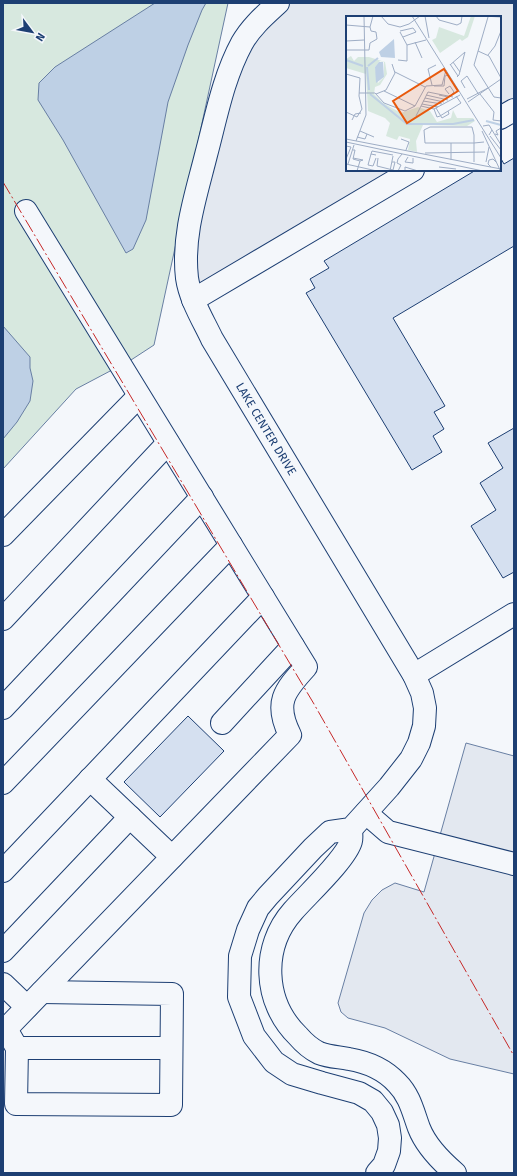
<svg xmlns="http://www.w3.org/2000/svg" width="517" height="1176" viewBox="0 0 517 1176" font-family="'Fira Sans',sans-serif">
	<rect width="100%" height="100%" fill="#f4f7fb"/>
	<polygon fill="#d7e8df" stroke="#687fa3" points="3,3 228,3 154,345 131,360 76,389 3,469"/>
	<g fill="#e3e8f0" stroke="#687fa3">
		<polygon points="278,3 514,3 514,110 500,118 500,17 347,17 347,170 413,170 193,300 187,278 222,95"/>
		<polygon points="466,743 514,756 514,1074 450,1059 385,1028 348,1018 341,1012 338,1003 364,913 372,900 382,890 395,883 424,892"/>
	</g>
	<g fill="#bed0e5" stroke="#687fa3">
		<polygon points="155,3 206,3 202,10 188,45 168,102 146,220 133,249 126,253 63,140 38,100 39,83 55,67"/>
		<polygon points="3,326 30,357 30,368 33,381 30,401 17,422 3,439"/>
	</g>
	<g fill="#d5e0f0" stroke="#1d3f73">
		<polygon points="500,157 504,164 514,158 514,246 393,318 445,406 434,412 444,429 433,436 442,452 412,470 306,293 315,288 310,279 329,268 324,261 476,170 500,170"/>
		<polygon points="514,428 514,572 503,578 471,526 496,510 480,483 503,468 488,443"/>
		<polygon points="188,716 224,751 160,817 124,782"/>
	</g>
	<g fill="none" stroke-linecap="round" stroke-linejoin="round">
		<g stroke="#1d3f73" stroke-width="24">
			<g id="minor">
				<path d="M 278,3 C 265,15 251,27 242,43 C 223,78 216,118 206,155 C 196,195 182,236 187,278 C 190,299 203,320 212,339 L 414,675 L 422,693 L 425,708 L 424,726 L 419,743 L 411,759 L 389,787 L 351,829 L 330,832 L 313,848 L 268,896 L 258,908 L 248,930 L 240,956 L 239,997 L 254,1036 L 274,1062 L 292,1074 L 322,1083 L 359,1093 L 373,1101 L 382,1112 L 388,1125 L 390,1138 L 389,1151 L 384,1165 L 377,1173"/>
				<polyline points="500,118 514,110"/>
				<polyline points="193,300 413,170"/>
				<polyline points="3,535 139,396"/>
				<polyline points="3,619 168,443"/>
				<polyline points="414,675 514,614"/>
				<polyline points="3,708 202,497"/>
				<polyline points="222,723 293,646"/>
				<polyline points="90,779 172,857"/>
				<polyline points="3,783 231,545"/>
				<polyline points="366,813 388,832 514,864"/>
				<path d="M 351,829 C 351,833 352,838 351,841 C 346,859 307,895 293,911 C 261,947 263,1002 298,1036 C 304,1043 311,1049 319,1053 C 329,1057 339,1057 349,1059 C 367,1062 384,1069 397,1083 C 410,1096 413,1112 419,1128 C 426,1146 441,1161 455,1173"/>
				<polyline points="3,871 263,597"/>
				<polyline points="3,951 130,817"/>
				<polyline points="3,984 27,1007"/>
				<polyline points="6,1029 17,1048 16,1104 171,1105 172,994 42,992"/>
				<path d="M 3,1030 L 6,1029 L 290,735 C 274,703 284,691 306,667 L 26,211"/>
				<polyline points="17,1048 171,1048"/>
			</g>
		</g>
		<use href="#minor" stroke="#f4f7fb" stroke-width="22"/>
		<polyline stroke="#c62828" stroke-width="1" stroke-dasharray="14 3 2 3" stroke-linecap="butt" points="3,182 314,704 514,1056"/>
	</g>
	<g text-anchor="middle" stroke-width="3" stroke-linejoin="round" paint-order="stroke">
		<g font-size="12" fill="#1d3f73" stroke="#f4f7fb">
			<text transform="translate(266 429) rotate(59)" y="4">LAKE CENTER DRIVE</text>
		</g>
	</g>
	<g transform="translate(346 16)">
		<rect width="155" height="155" fill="#f4f7fb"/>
		<path d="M 125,0 L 129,0 L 122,21 L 116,25 L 114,23 L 94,37 L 86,24 L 90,22 L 93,11 L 118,20 ZM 5,40 L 8,45 L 12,41 L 23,41 L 39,46 L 41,58 L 34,69 L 29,71 L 28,78 L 37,87 L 55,97 L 72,91 L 84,95 L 91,106 L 105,102 L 107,94 L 111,102 L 127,102 L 129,105 L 121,110 L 77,109 L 70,125 L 71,136 L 62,134 L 64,123 L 53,120 L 51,124 L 40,120 L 44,107 L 39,102 L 22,95 L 20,58 L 0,52 L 0,43 ZM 34,45 L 38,46 L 38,61 L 32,67 L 29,51 Z" fill="#d7e8df" fill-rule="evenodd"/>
		<path d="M 48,23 L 49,42 L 35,41 L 33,36 ZM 37,46 L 38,61 L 30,67 L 29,51 L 33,46 Z" fill="#bed0e5"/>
		<path fill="none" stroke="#bed0e5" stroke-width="2" d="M 0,44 L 17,50M 22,50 L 32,42M 21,51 L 23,74M 24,78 L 61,108 L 107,108 L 128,104M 140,105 L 155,109"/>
		<path fill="none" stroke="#9eadc5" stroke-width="1" d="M 35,0 L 42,8 L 54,11 L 63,8 L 74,0M 66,0 L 155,142M 79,0 L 83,22M 90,0 L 93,4 L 111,9 L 115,7 L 116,0M 137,0 L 155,1M 142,1 L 128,49 L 148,81 L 155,82M 0,9 L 24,11 L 27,0M 54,15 L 67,12 L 70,16 L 57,21M 54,16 L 61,29M 0,25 L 18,24M 69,26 L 76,42M 0,34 L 23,34 L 24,27 L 31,23 L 30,16 L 25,15 L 24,11M 132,35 L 143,40 L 155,62M 142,39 L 149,30 L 155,15M 52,44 L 61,45 L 61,29 L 80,24M 107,46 L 114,56M 104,48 L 112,60M 104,49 L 119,36 L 113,59 L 111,61M 49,56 L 79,71M 0,58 L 14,62 L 13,80 L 16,93 L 11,101 L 0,96M 86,69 L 82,53 L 90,49M 88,70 L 98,70 L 99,60 L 102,59M 119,72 L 115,65 L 121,60 L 133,79M 38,75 L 69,90M 13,77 L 29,77 L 38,87 L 59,95 L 69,90 L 80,70 L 96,69 L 100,54M 30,78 L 40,74 L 49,57 L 46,48M 103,78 L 99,73 L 104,70 L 108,76 L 105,79M 134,78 L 148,96 L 147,104 L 155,105M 80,79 L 102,84M 93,79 L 102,81 L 104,79M 79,82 L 98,86M 121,83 L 142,72M 77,85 L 96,88M 122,86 L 155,63M 76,88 L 92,91M 75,90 L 88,93 L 114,79M 90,92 L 96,102 L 103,98 L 102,95M 88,93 L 91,101 L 94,100 L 115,87 L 110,80M 70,100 L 82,76 L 107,81M 6,104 L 9,98 L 15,97M 137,110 L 143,109 L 146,114 L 143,119M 146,114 L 155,129M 14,115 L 28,121M 136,115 L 154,154M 149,118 L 152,119 L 150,115 L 155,112M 144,120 L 155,134M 11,121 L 19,123 L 21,118M 0,123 L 155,153M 55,123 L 63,126 L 60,134M 10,125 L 20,99 L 18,0M 0,126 L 137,155M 105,127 L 105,144M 0,130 L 5,131 L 0,143M 7,134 L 9,134 L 7,143 L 14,145 L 11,155M 79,137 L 139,136M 25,138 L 26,135 L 47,139M 30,139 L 25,138 L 22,149 L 27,150 L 30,142M 62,141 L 59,146 L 67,147 L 67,142M 7,142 L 17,144 L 14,145M 32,142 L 31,150 L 47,154 L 49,146 L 46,146M 128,146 L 128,119 L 126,111 L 84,111 L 78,114 L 79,127 L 128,127 L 138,126M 140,146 L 143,131M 0,148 L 31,155M 2,148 L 8,129M 93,151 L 110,153M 145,151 L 142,148 L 143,144 L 147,143 L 150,146M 44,155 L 47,140M 52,155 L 55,149 L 51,147 L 52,143 L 56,138M 59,155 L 59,151 L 72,155"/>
		<path fill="#e8590c" fill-opacity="0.15" stroke="#e8590c" stroke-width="2" d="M 98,53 L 112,75 L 61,107 L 47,85 Z"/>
		<rect width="155" height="155" fill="none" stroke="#1d3f73" stroke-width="2"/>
	</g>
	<rect width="517" height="1176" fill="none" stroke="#1d3f73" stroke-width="8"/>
	<g transform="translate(32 32) rotate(122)" stroke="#f4f7fb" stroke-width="3" paint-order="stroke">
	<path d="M0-3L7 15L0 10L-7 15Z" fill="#1d3f73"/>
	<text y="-6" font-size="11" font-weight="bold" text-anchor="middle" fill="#1d3f73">N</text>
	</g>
</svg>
